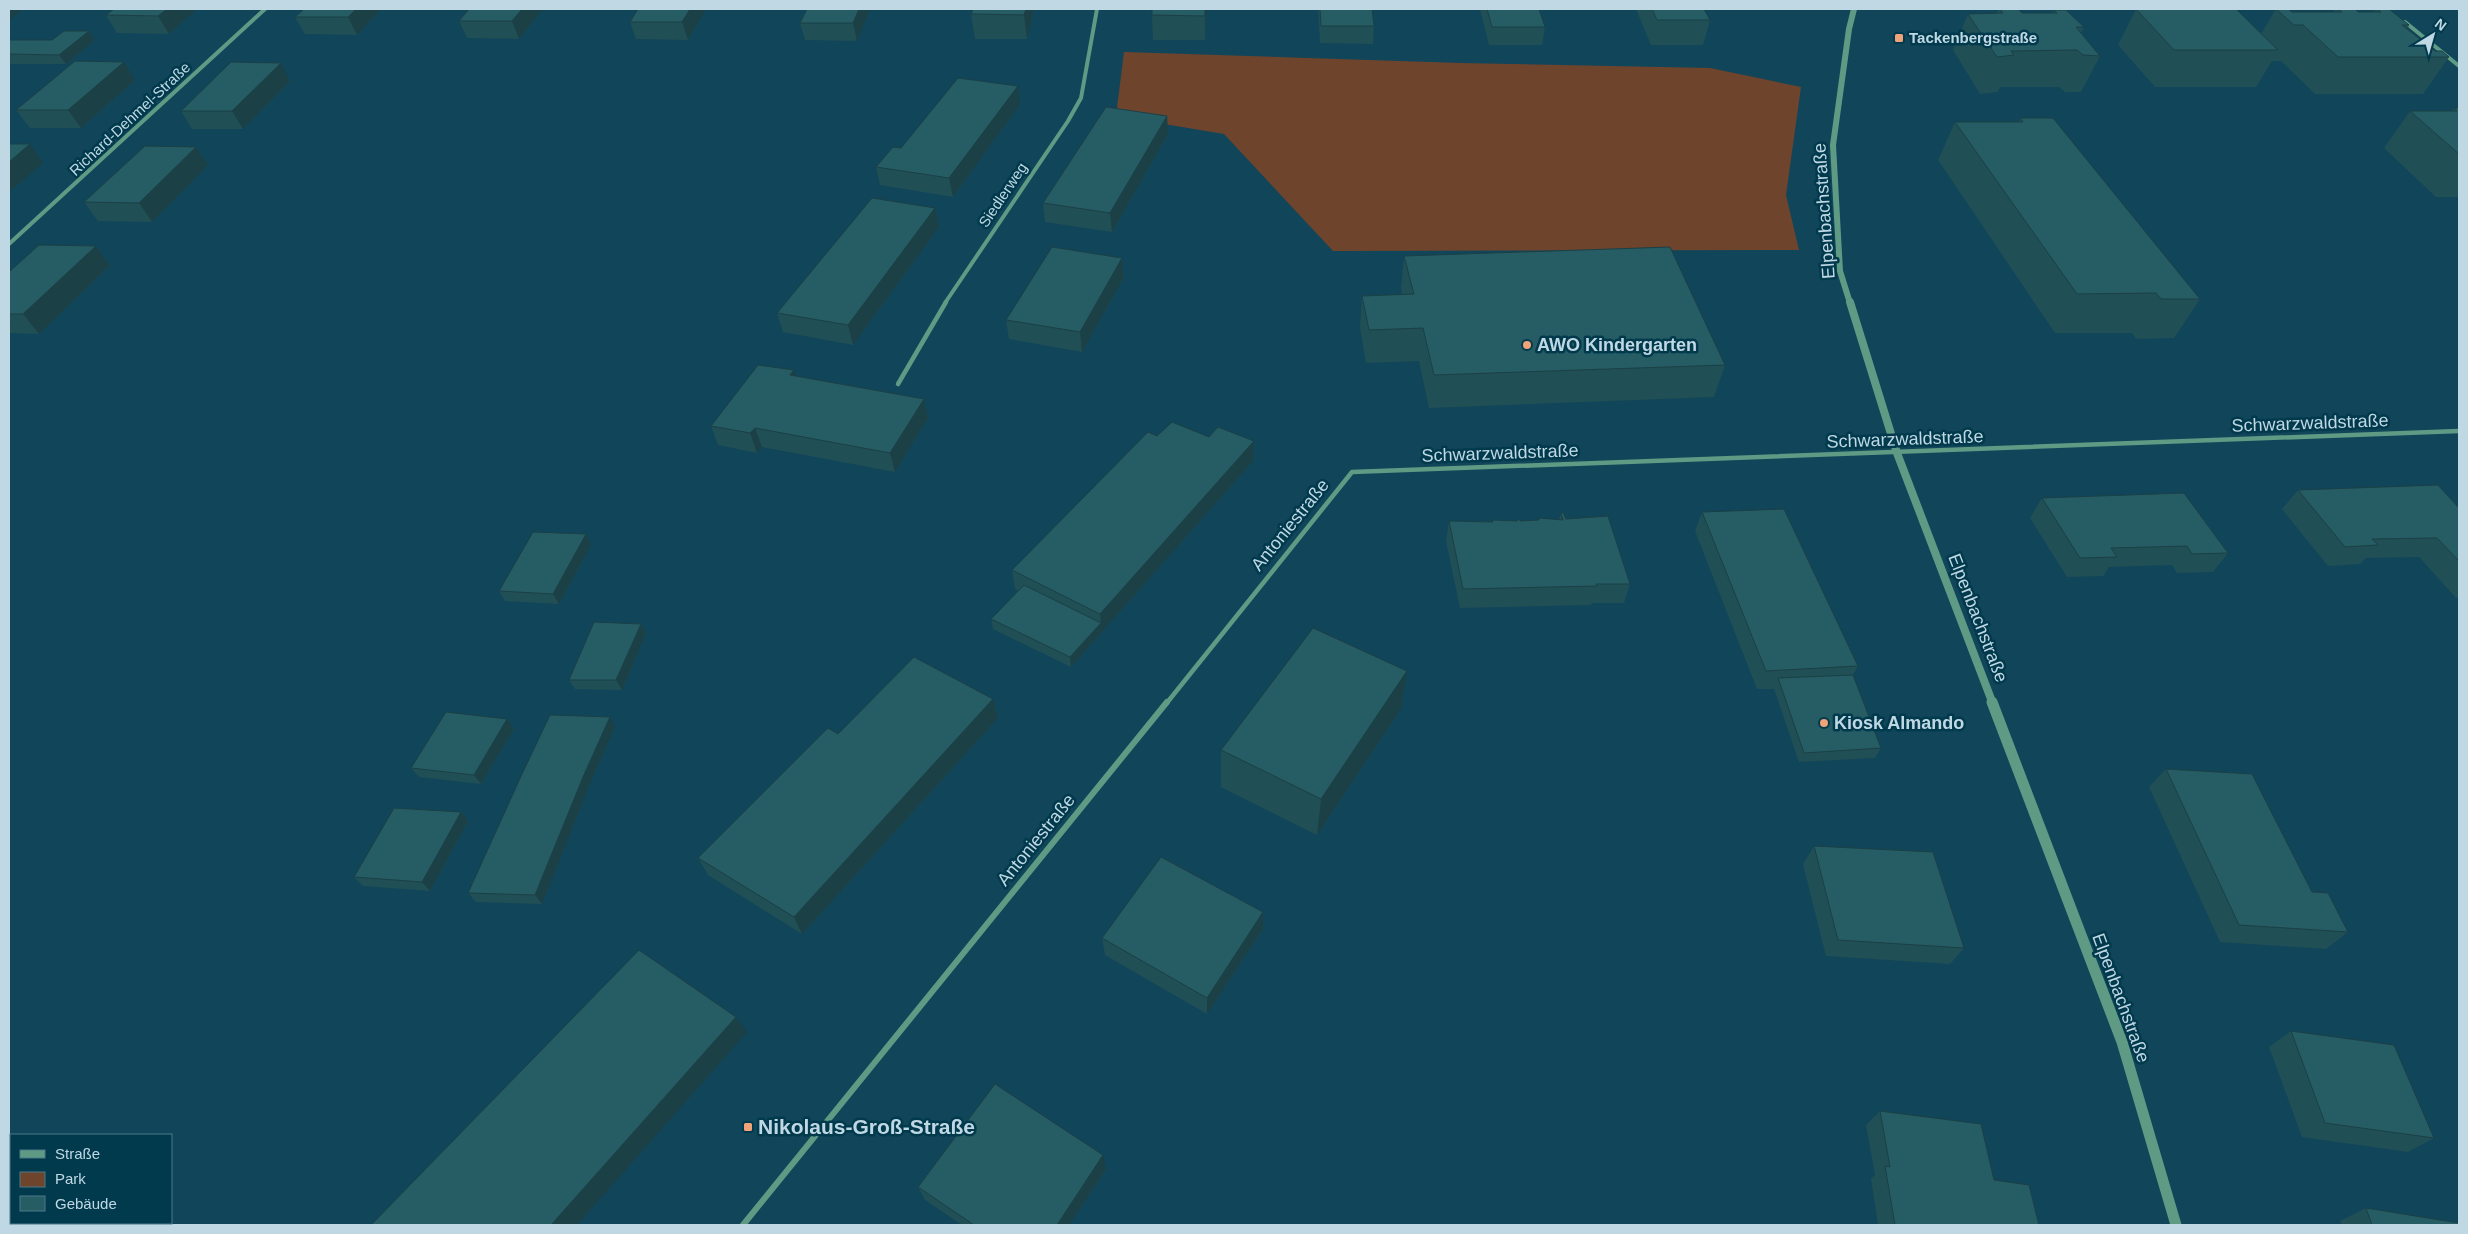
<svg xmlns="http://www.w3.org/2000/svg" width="2468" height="1234" viewBox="0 0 2468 1234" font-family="Helvetica,sans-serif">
	<rect width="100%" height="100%" fill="#114559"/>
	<polygon fill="#6f442d" points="1124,52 1460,63 1710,68 1801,87 1786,195 1799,250 1333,251 1224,134 1116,116"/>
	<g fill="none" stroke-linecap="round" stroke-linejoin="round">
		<g stroke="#5f9a84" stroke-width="4">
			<polyline points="2405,22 2459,66"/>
			<polyline points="9,244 265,9"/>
			<polyline points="945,303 1068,121 1081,98 1097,9"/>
		</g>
		<g stroke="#5f9a84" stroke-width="4.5">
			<polyline points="898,384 946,302"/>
			<polyline points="1166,704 1352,472 2459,431"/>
		</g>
		<polyline stroke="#5f9a84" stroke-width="6" points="743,1225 1167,702"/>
		<polyline stroke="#5f9a84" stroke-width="6" points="1850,303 1840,271 1833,145 1849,29 1854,9"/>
		<polyline stroke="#5f9a84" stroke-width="8" points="1850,302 1897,453 1993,704"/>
		<polyline stroke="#5f9a84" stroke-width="11" points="1992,702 2122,1042 2176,1225"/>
	</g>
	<g fill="#214f56">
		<polygon points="114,9 197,9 169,34 117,33 106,15"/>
		<polygon points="381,9 357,35 305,34 295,17"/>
		<polygon points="543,9 519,39 467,38 459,21"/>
		<polygon points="706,9 688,40 636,39 630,22"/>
		<polygon points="807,9 870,9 857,41 805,40 800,23"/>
		<polygon points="973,9 1034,9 1027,39 975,39 971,14"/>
		<polygon points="1152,9 1207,9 1205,40 1153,40 1152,15"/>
		<polygon points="1318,9 1372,9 1374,26 1373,44 1320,43"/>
		<polygon points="1480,9 1539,9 1545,27 1542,45 1489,45"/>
		<polygon points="1636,9 1704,9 1710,20 1703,45 1651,45"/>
		<polygon points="1999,9 2018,9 2022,13 2052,13 2054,10 2084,27 2081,33 2100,56 2081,92 2065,92 2059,87 2000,87 1998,92 1980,94 1953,50 1968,14 1997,13"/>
		<polygon points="2136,9 2261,34 2276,9 2292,12 2333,12 2335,9 2355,9 2358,12 2374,12 2376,9 2389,9 2409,25 2407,29 2435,51 2449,57 2423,94 2315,94 2281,61 2272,61 2256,87 2155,87 2118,45"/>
		<polygon points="9,40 95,40 66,64 9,64"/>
		<polygon points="135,80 81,128 30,128 16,110"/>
		<polygon points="290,81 243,129 192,129 181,111"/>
		<polygon points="1020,104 953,197 880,185 876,167 901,148"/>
		<polygon points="2454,108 2459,108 2459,197 2436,197 2384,148 2410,111 2451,111"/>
		<polygon points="1167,116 1168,134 1112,232 1045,222 1043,203"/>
		<polygon points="2020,118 2200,299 2174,338 2136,339 2132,333 2055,333 1938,160 1955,122 2019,122"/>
		<polygon points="208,165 152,222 98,221 84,202"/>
		<polygon points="935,208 939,227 853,345 783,332 777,313"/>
		<polygon points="96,246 110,265 39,334 9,333 9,272"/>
		<polygon points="1404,256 1725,365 1714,397 1429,408 1419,361 1366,363 1360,328 1362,296 1402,295 1401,288"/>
		<polygon points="1122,258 1124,277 1082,352 1009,339 1006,320"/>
		<polygon points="796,376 924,399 928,418 895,472 762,447 757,453 718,445 711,426"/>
		<polygon points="1157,436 1209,437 1254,441 1253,461 1071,667 993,629 991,619 1018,591 1015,589 1012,570"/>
		<polygon points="2298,490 2459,508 2459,598 2456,598 2419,557 2366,558 2360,564 2328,566 2282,509"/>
		<polygon points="2042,498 2228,553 2213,572 2177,573 2172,565 2109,567 2103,576 2067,577 2030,518"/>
		<polygon points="1702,512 1858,666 1853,675 1881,748 1875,758 1799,762 1774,689 1757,689 1695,531"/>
		<polygon points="1561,513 1566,519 1630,584 1624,603 1592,603 1591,605 1460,608 1446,541 1449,521 1492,522 1492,520 1520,521 1559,519"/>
		<polygon points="586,534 591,545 559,604 505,601 499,591"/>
		<polygon points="641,624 646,633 622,690 575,689 569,680"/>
		<polygon points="1407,671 1401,709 1317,835 1221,787 1221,750"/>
		<polygon points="993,699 998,718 802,934 708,875 698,858 838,734"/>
		<polygon points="507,719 514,729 481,784 419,777 411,768"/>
		<polygon points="615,727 589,786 542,904 476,902 468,893"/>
		<polygon points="2166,769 2312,892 2348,932 2326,949 2220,942 2149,787"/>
		<polygon points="461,812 468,821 430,891 363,886 354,877"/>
		<polygon points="1814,846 1964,948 1950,964 1826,956 1803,864"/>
		<polygon points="1263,912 1263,929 1207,1014 1105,955 1102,938"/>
		<polygon points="2291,1031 2434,1138 2408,1152 2302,1137 2269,1047"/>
		<polygon points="1880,1111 1994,1180 2039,1225 1878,1225 1871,1179 1875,1175 1866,1125"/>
		<polygon points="1106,1169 1069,1225 962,1225 925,1200 918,1187"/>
		<polygon points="2366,1208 2459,1225 2342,1225 2340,1221"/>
	</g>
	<g fill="#1b4046">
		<polygon points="9,9 23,9 9,20"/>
		<polygon points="167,9 197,9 169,34 158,16"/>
		<polygon points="356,9 381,9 357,35 348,17"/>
		<polygon points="522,9 543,9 519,39 512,21"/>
		<polygon points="690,9 706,9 688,40 682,22"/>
		<polygon points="859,9 870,9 857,41 853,23"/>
		<polygon points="1026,9 1034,9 1027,39 1024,15"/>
		<polygon points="1205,9 1207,9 1205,40"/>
		<polygon points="89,31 95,40 66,64 59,55"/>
		<polygon points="124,62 135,80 81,128 68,110"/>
		<polygon points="281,63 290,81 243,129 232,111"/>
		<polygon points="1018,86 1020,104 953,197 949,178"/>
		<polygon points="1167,116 1168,134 1112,232 1110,213"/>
		<polygon points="30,144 43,163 9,192 9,162"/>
		<polygon points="196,147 208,165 152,222 139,203"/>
		<polygon points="935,208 939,227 853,345 848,325"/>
		<polygon points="96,246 110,265 39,334 23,314"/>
		<polygon points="1122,258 1124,277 1082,352 1080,332"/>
		<polygon points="794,370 800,389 790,375"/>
		<polygon points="924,399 928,418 895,472 890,453"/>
		<polygon points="755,428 762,447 757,453 750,433"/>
		<polygon points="1254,441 1253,461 1071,667 1070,657 1101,623 1100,614"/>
		<polygon points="586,534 591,545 559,604 553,594"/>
		<polygon points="641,624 646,633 622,690 616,680"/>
		<polygon points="1407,671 1401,709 1317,835 1321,799"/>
		<polygon points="993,699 998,718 802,934 794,917"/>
		<polygon points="610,717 615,727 589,786 542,904 535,895 583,777"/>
		<polygon points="507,719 514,729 481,784 474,775"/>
		<polygon points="461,812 468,821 430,891 422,882"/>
		<polygon points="1263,912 1263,929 1207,1014 1207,998"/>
		<polygon points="736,1017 747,1032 577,1225 551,1225"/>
		<polygon points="1103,1155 1106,1169 1069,1225 1057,1225"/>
		<polygon points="11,1199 11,1223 14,1223 13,1225 9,1225 9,1202"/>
	</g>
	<g fill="#265c64" stroke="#1b4046">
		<polygon points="114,9 167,9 158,16 106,15"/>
		<polygon points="304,9 356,9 348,17 295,17"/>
		<polygon points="469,9 522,9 512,21 459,21"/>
		<polygon points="638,9 690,9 682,22 630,22"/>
		<polygon points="807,9 859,9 853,23 800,23"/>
		<polygon points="973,9 1026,9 1024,15 971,14"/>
		<polygon points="1152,9 1205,9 1205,16 1152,15"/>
		<polygon points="1320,9 1372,9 1374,26 1321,26"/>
		<polygon points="1487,9 1539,9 1545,27 1492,27"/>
		<polygon points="1652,9 1704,9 1710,20 1657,20"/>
		<polygon points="2000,9 2018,9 2022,13 2057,13 2054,10 2066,10 2084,27 2076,27 2100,56 2083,55 2077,50 2011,51 2014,55 1997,57 1968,14 2003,13"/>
		<polygon points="2136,9 2236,9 2278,50 2174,50"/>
		<polygon points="2276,9 2288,9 2292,12 2342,12 2337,9 2355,9 2358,12 2381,12 2377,9 2389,9 2409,25 2402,25 2435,51 2442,51 2449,57 2338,57 2303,25 2294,25"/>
		<polygon points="64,31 89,31 59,55 9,54 9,40 52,40"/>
		<polygon points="75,61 124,62 68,110 16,110"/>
		<polygon points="231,62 281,63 232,111 181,111"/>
		<polygon points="958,78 1018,86 949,178 876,167 893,147 901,148"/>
		<polygon points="1106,107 1167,116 1110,213 1043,203"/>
		<polygon points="2454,108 2459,108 2459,154 2410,111 2457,111"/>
		<polygon points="2020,118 2053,118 2200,299 2161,299 2156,293 2077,294 1955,122 2023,122"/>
		<polygon points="9,144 30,144 9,162"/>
		<polygon points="145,146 196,147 139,203 84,202"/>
		<polygon points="872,198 935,208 848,325 777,313"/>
		<polygon points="39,245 96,246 23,314 9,314 9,272"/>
		<polygon points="1052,247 1122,258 1080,332 1006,320"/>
		<polygon points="1670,247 1725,365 1434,375 1423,328 1369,330 1362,296 1414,294 1404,256"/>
		<polygon points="758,365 794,370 790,375 924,399 890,453 755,428 750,433 711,426"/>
		<polygon points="1172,422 1209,437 1218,427 1254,441 1100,614 1012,570 1148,432 1157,436"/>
		<polygon points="2438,485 2459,508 2459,561 2437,538 2372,539 2378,545 2345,547 2298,490"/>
		<polygon points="2184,493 2228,553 2192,554 2187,546 2111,548 2117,557 2080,558 2042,498"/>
		<polygon points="1784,509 1858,666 1766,671 1702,512"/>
		<polygon points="1563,512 1566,519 1608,516 1630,584 1596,584 1597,586 1463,589 1449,521 1493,522 1492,520 1517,521 1519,519 1520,521 1539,520 1539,518 1563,520 1561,513"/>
		<polygon points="533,532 586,534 553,594 499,591"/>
		<polygon points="1024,585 1101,623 1070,657 991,619"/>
		<polygon points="594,622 641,624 616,680 569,680"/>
		<polygon points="1313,628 1407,671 1321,799 1221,750"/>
		<polygon points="914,657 993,699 794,917 698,858 828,728 838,734"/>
		<polygon points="1853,675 1881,748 1804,753 1778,678"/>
		<polygon points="446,712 507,719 474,775 411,768"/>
		<polygon points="550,715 610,717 583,777 535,895 468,893 522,774"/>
		<polygon points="2166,769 2252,774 2312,892 2328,893 2348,932 2239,925"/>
		<polygon points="394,808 461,812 422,882 354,877"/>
		<polygon points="1814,846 1933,852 1964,948 1838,940"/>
		<polygon points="1161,857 1263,912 1207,998 1102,938"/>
		<polygon points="639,950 736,1017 551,1225 371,1225"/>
		<polygon points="2291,1031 2394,1045 2434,1138 2325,1123"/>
		<polygon points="995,1084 1103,1155 1057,1225 974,1225 918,1187"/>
		<polygon points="1880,1111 1981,1124 1994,1180 2029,1185 2039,1225 1895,1225 1885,1166 1890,1167"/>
		<polygon points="9,1160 11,1160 11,1199 9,1202"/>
		<polygon points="2366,1208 2459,1223 2459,1225 2372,1225"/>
	</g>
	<g fill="#f0a279" stroke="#023a4d" stroke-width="2">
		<rect x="1894" y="33" width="10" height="10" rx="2.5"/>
		<circle cx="1527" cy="345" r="5"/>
		<circle cx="1824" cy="723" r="5"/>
		<rect x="743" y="1122" width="10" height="10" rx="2.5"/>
	</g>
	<g text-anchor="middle" stroke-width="5" stroke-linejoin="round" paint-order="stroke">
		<g font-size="15" font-weight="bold" fill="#bfd8e4" stroke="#023a4d" text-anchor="start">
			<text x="1909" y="43">Tackenbergstraße</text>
		</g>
		<g font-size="15" fill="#bfd8e4" stroke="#023a4d">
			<text transform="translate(130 119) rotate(-43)" y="5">Richard-Dehmel-Straße</text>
			<text transform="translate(1003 195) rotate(-56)" y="5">Siedlerweg</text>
		</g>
		<g font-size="18" fill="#bfd8e4" stroke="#023a4d">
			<text transform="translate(1824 211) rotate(-94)" y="6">Elpenbachstraße</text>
			<text transform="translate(2310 423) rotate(-2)" y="6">Schwarzwaldstraße</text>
			<text transform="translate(1905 439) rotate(-2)" y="6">Schwarzwaldstraße</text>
			<text transform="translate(1500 453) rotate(-2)" y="6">Schwarzwaldstraße</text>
			<text transform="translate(1290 525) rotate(-51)" y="6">Antoniestraße</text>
			<text transform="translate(1978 618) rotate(69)" y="6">Elpenbachstraße</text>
			<text transform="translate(1036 840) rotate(-51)" y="6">Antoniestraße</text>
			<text transform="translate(2121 998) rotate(70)" y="6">Elpenbachstraße</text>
		</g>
		<g font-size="18" font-weight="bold" fill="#bfd8e4" stroke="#023a4d" text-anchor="start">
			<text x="1537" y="351">AWO Kindergarten</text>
			<text x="1834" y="729">Kiosk Almando</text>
		</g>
		<g font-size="21" font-weight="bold" fill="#bfd8e4" stroke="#023a4d" text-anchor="start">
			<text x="758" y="1134">Nikolaus-Groß-Straße</text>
		</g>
	</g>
	<rect width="2468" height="1234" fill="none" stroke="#bfd8e4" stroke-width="20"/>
	<rect x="10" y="1134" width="162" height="90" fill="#023a4d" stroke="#4e7989"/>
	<rect x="20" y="1150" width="25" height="8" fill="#5f9a84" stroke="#4e7989"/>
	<text x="55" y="1159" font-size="15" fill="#bfd8e4">Straße</text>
	<rect x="20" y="1172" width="25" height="15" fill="#6f442d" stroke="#4e7989"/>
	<text x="55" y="1184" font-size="15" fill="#bfd8e4">Park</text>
	<rect x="20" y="1196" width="25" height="15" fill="#265c64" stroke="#4e7989"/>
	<text x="55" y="1209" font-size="15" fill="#bfd8e4">Gebäude</text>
	<g transform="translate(2433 35) rotate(37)" stroke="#023a4d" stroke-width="4" paint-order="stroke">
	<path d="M0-4L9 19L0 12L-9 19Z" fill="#bfd8e4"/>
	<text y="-8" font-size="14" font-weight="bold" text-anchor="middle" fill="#bfd8e4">N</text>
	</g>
</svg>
